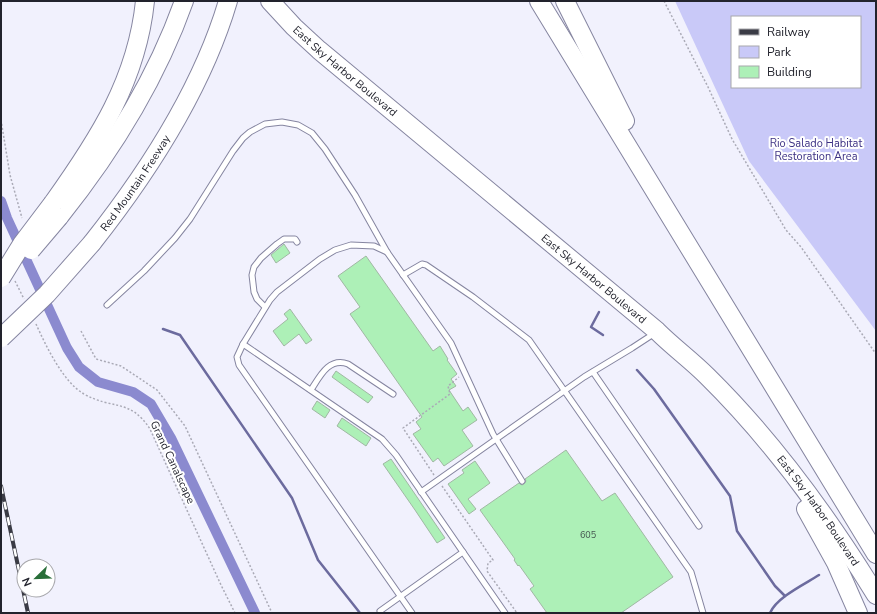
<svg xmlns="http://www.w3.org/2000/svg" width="877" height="614" viewBox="0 0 877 614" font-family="'Nunito Sans',sans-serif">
	<rect width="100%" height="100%" fill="#f1f1fd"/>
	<path fill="#c9c9f8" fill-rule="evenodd" d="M 675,1 L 876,1 L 876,331 L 749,161 ZM 732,17 L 860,17 L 860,87 L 732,87 Z"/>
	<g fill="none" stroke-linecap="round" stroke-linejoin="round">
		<g stroke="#6c6b9e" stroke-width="2.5">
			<polyline points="599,312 591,327 603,335"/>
			<polyline points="163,329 180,335 292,498 318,560 360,613"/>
			<polyline points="637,370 654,389 730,496 737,531 775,586 785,596"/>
			<path d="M 770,613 C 777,597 805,584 819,575"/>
		</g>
		<polyline stroke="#8b8acf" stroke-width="10" points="1,201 7,218 67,348 79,367 98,382 133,392 151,404 171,438 255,613"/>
	</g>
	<g fill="#adf0b7" stroke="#a0b8a3">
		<polygon points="284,244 290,253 276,263 271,255"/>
		<polygon points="366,256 433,351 440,346 448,359 447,360 457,374 451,379 456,386 449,390 463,411 468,407 477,420 462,430 473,446 444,466 438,458 433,462 413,434 421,429 416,422 422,417 350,314 360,307 338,276"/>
		<polygon points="290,309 312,340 306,344 299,334 284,346 273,331 288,319 284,314"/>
		<polygon points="336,371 373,397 368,403 332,377"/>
		<polygon points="317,401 330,410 325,418 312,409"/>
		<polygon points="342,418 371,438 366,446 337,426"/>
		<polygon points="566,450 602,501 615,493 673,577 621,613 547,613 530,589 534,586 519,565 518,566 514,560 515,559 480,510 519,483 522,485 524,484 526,481 525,479"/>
		<polygon points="391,459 445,538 437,543 415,510 383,464"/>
		<polygon points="475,461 490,483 468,499 476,509 469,514 448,484 464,473 462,470"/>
	</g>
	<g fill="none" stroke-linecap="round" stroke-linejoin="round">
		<g stroke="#8585a0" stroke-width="7">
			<g id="service">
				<polyline points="387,252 374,246 351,245 335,250 320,259 277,292 270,300 243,344 237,357 239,365 412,613"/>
				<polyline points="403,275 422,264 426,265 473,297 529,340 691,572 703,613"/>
				<polyline points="107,305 144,271 175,238 190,219 233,151 243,138 250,132 265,124 282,122 298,125 312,133 325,149 355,195 387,252 451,343 493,434 522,481"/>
				<polyline points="265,307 257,299 254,292 252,275 254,267 261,258 277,244 284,239 295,239 297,242"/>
				<polyline points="243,344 382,439 396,455 505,613"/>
				<polyline points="593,372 699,526"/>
				<path d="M 311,390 C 320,376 329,357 348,364 L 393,394"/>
				<polyline points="421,492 584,377 632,348 655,333"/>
				<polyline points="380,611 463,552"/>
			</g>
		</g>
		<g stroke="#8585a0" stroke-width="20">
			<g id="motorway">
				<path id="s1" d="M 270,1 L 294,27 L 319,50 L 657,331 C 673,347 691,360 707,376 C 773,441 828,517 876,595"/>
				<polyline points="539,1 876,554"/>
				<polyline points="565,1 625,121"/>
				<path d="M 53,203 C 98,140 137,80 145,1"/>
				<path d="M 59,217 C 111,152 156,80 184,1"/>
				<path id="s2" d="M 92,243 C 149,171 202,89 228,1"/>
				<polyline points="806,509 836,563 858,613"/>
			</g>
		</g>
		<g stroke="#aaaab6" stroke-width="1.5" stroke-dasharray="2 2" stroke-linecap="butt">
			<polyline points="664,1 708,87 732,139 786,230 801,247 876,354"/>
			<polyline points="1,120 10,175 22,218"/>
			<polyline points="15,281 24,299"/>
			<path d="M 36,324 C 46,346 63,382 84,394 C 112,410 130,398 150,429 L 221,585 L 235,613"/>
			<polyline points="81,331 96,359 121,366 157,390 185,426 272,613"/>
			<polyline points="434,475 403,428 450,394 448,386 459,377"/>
			<polyline points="442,486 493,560 488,563 487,571 517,613"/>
			<polyline points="540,613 541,613"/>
		</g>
		<use href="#service" stroke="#fff" stroke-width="5"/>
		<use href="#motorway" stroke="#fff" stroke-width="18"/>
		<g stroke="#3a3b45" stroke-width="4">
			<polyline id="rail" points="1,486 28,613"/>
		</g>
		<use href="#rail" stroke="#fff" stroke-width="2.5" stroke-dasharray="8" stroke-linecap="butt"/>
		<g stroke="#8585a0" stroke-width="20" stroke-linecap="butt">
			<g id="motorway-bridge">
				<polyline points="31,250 59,217"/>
				<polyline points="1,278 22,244 53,203"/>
				<polyline points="1,338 47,294 92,243"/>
			</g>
		</g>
		<use href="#motorway-bridge" stroke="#fff" stroke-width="18"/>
	</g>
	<g text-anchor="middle" stroke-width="4" stroke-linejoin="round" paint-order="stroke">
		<g font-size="9" fill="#455650">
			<text x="588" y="538">605</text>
		</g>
		<g font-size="11" fill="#22232d" stroke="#fff">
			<text dy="4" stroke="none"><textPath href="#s1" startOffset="103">East Sky Harbor Boulevard</textPath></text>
			<text dy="4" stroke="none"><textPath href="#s2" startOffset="74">Red Mountain Freeway</textPath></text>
			<text dy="4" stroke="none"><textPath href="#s1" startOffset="427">East Sky Harbor Boulevard</textPath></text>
			<text transform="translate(173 462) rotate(65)" y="4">Grand Canalscape</text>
			<text dy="4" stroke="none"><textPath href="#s1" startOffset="751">East Sky Harbor Boulevard</textPath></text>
		</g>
		<g font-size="11" fill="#3d3284" stroke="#fff">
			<text x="816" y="147">Rio Salado Habitat<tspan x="816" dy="13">Restoration Area</tspan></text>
		</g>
	</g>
	<rect width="877" height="614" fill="none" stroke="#22232d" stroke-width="4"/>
	<rect x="731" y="16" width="130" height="72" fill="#ffffff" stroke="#a7a7ab"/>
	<rect x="739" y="29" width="20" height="6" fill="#3a3b45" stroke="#a7a7ab"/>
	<text x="767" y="36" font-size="12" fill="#22232d">Railway</text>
	<rect x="739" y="46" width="20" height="12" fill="#c9c9f8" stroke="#a7a7ab"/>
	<text x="767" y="56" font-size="12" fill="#22232d">Park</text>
	<rect x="739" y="66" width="20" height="12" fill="#adf0b7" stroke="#a7a7ab"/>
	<text x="767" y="76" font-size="12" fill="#22232d">Building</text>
	<g transform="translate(36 578) rotate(247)"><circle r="19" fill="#ffffff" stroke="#a7a7ab"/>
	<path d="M0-3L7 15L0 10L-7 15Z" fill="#296e39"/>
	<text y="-6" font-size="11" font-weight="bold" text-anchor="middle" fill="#22232d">N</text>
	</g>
</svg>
